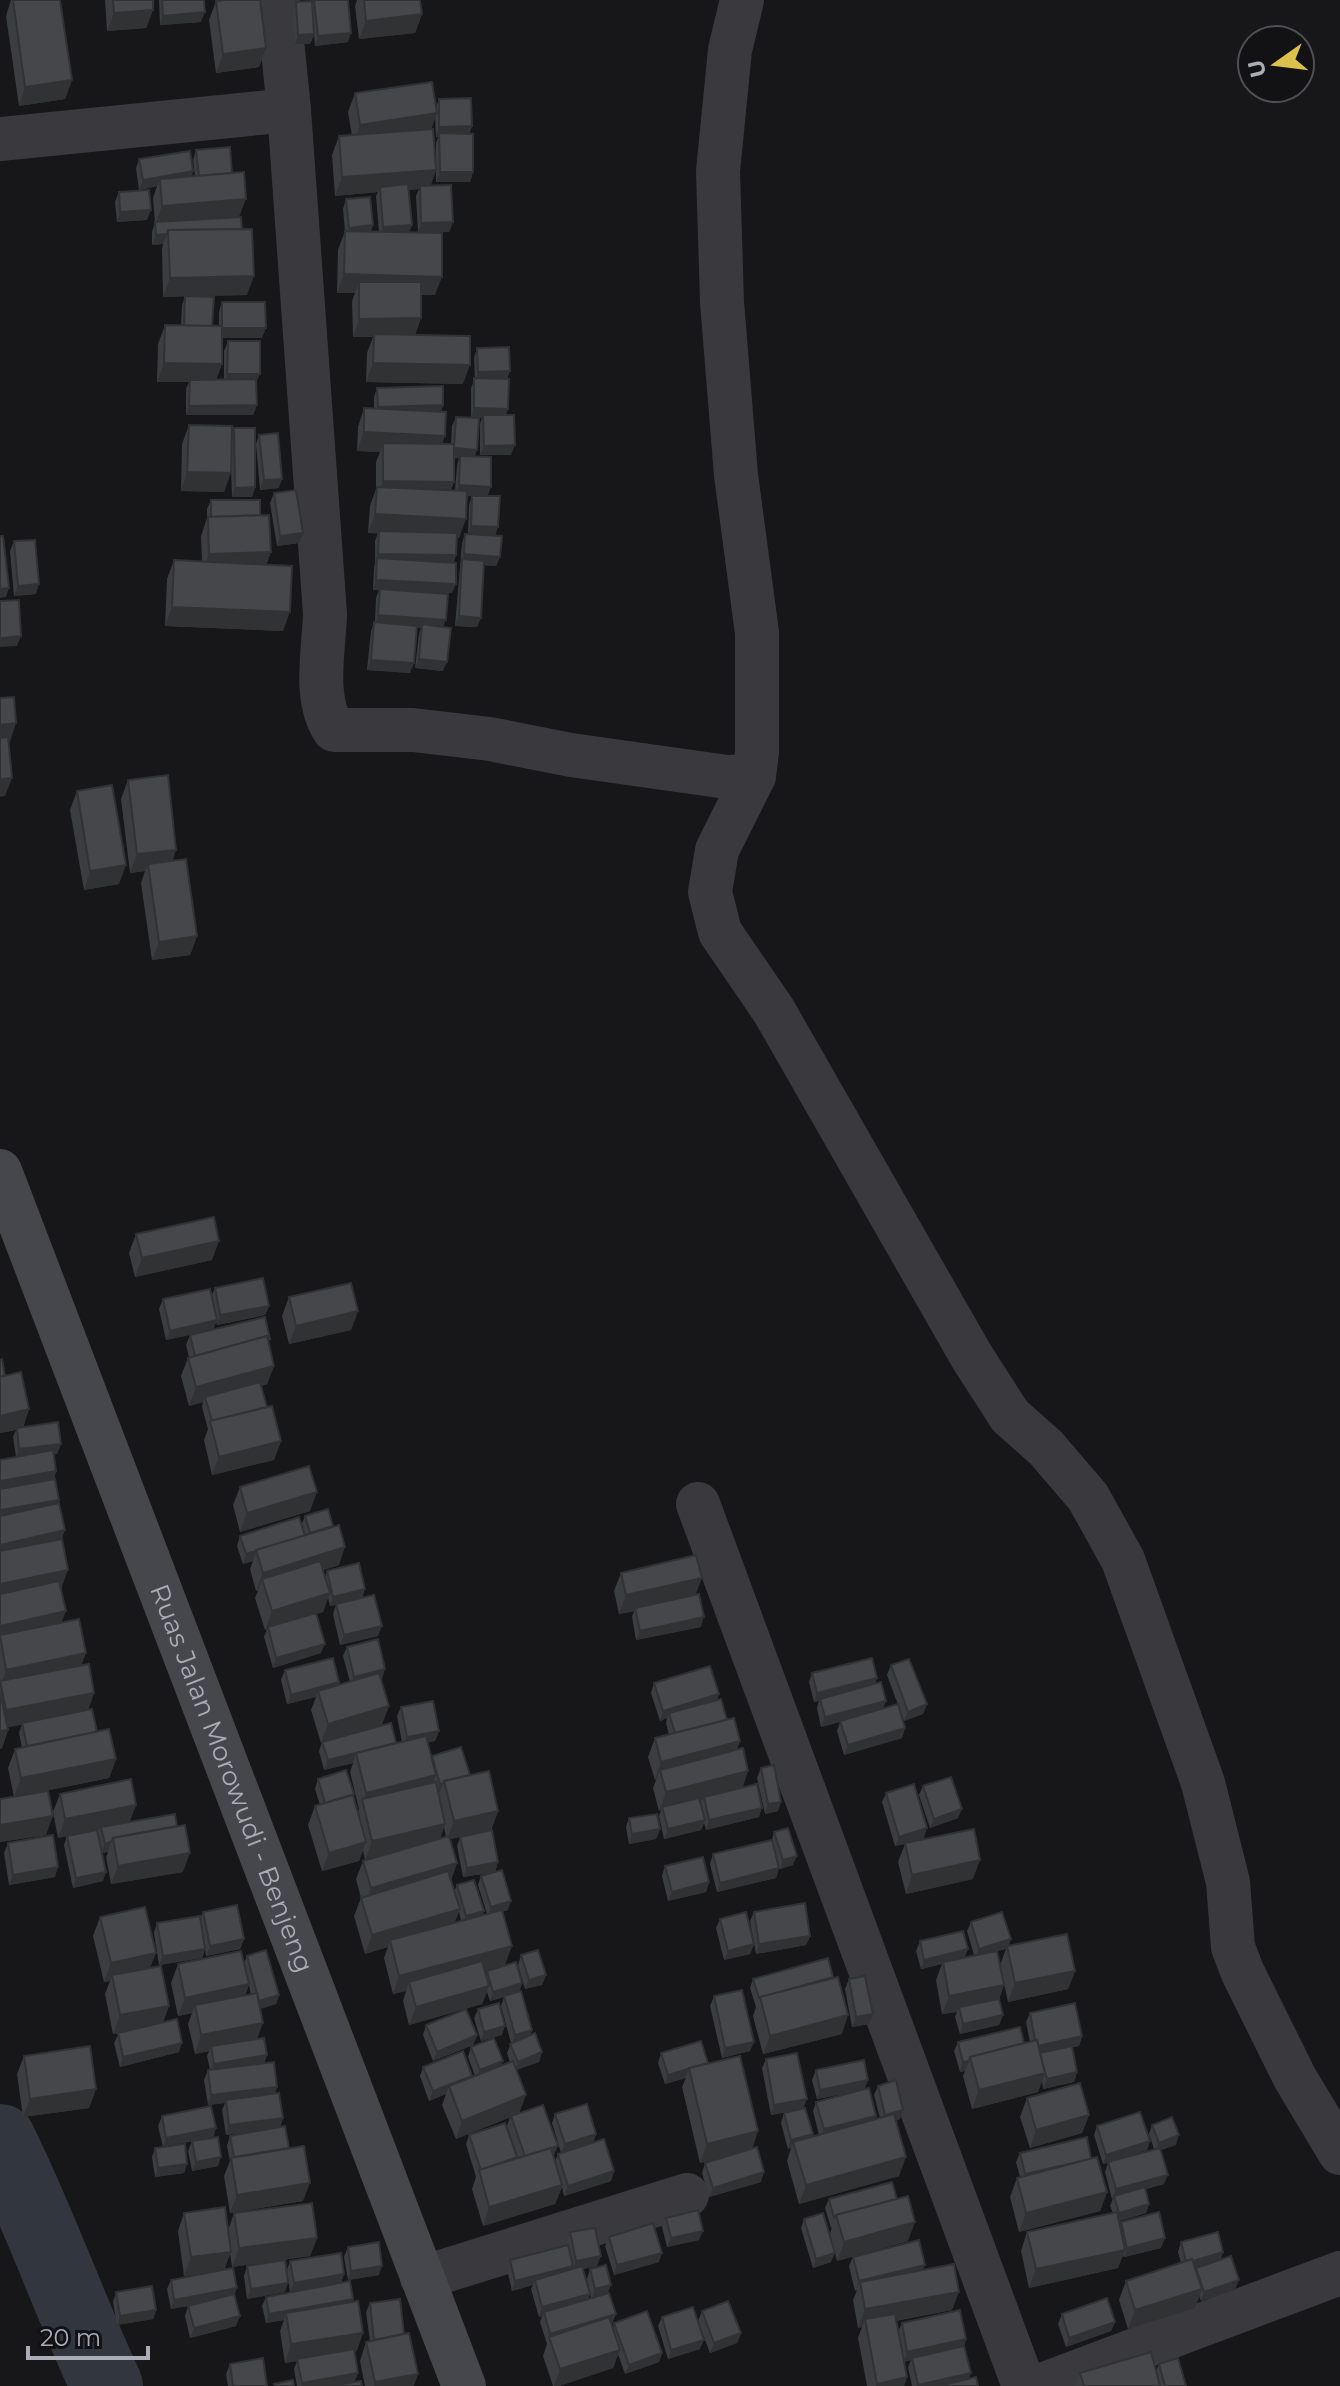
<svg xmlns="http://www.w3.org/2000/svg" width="1340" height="2386" viewBox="0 0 1340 2386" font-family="Montserrat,sans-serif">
	<rect width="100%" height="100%" fill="#171618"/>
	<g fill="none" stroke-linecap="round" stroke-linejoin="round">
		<path stroke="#32373f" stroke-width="72" d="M 0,2140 C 40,2220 69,2305 107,2386"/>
		<g stroke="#3a3a3e" stroke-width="44">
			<path d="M 278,0 L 289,110 L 325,614 C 324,649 313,699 334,730 L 413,730 L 490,739 L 571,755 L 727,777 L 754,776 L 757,752 L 757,633 L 736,475 L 722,302 L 718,171 L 730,50 L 742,0"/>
			<polyline points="0,139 289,110"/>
			<polyline points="754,776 717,850 710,892 720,932 774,1011 972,1357 1010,1416 1046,1448 1088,1497 1123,1560 1203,1783 1228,1882 1233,1947 1242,1971 1295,2078 1340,2153"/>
			<polyline points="698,1504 1024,2386"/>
			<polyline points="422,2278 687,2195"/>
			<polyline points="1039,2386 1340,2273"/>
		</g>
		<path stroke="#46474c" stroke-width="44" id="s1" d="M 0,1171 L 464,2386"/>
	</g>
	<g fill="#3c3d40" fill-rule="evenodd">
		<polygon points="11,0 60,0 72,80 65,99 19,106 6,16"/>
		<polygon points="105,0 153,0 153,10 146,28 107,31"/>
		<polygon points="159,0 204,0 201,22 160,25"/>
		<polygon points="313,0 348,0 348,42 315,46 314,35 310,44 295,44 293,11 296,2 312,3"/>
		<polygon points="357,0 364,0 422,14 415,33 359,39 355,6"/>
		<polygon points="216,1 266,48 259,67 216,73 209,20"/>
		<path d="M 355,93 L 436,107 L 439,99 L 472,126 L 469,134 L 473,172 L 470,182 L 436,182 L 436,170 L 430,186 L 453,222 L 449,232 L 422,232 L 435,295 L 421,295 L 421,318 L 415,335 L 463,384 L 366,382 L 367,353 L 373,337 L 353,337 L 352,301 L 355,293 L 337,293 L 338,250 L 345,231 L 343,209 L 346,199 L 371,231 L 379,232 L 376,196 L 378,192 L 335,196 L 332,155 L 339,136 L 352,136 L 348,112 ZM 435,117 L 436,137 L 438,137 L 436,143 L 436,167 L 431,130 ZM 419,189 L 416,196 L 418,232 L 409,232 L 412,225 L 409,190 Z"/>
		<polygon points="196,150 232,173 239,217 247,295 196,296 212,326 219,326 219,312 222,302 262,338 222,338 222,364 216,380 224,379 224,351 228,341 256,383 257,405 253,415 186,415 186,389 189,382 157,382 158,344 165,325 181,326 182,305 185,296 163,297 162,249 163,244 152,245 152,232 155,222 153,198 157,186 139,190 136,168 139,159 193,171 192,176 195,176 193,160"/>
		<polygon points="119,192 147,220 117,222 115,202"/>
		<path d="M 477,348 L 510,371 L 507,379 L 506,415 L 511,455 L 480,455 L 480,424 L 482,418 L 473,418 L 475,457 L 491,487 L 487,496 L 500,557 L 496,566 L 484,565 L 477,627 L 455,626 L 462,543 L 465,534 L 468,534 L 469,505 L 472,496 L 467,496 L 459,538 L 457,538 L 456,555 L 453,563 L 452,593 L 418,592 L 443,627 L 443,671 L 415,668 L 419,634 L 421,628 L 416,627 L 410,673 L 367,670 L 371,631 L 375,622 L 376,598 L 379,590 L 373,590 L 374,568 L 375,563 L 375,541 L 378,533 L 368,533 L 370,506 L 376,489 L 376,462 L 380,452 L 357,451 L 358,427 L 364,408 L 374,408 L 374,397 L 377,388 L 443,405 L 441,411 L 442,444 L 451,444 L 452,426 L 456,417 L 471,418 L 471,388 L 475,378 L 474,358 ZM 454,458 L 459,458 L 457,466 L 455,491 L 450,491 L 454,482 Z"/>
		<polygon points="189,425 231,435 234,428 255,487 252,497 232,497 231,466 224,492 181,491 182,444"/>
		<polygon points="259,435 279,488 260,490 256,444"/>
		<polygon points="274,493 303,533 299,543 277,546 270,503"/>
		<polygon points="211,500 260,515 271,552 266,565 283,631 165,626 167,579 174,560 202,562 201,536 207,518 207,509"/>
		<polygon points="14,541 36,594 14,596 10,551"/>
		<polygon points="128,780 173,860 197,936 190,955 152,960 141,883 145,871 130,873 121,799"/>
		<polygon points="77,791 119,884 84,890 70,810"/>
		<polygon points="136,1234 212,1260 135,1277 129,1253"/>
		<polygon points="215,1288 269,1306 265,1315 217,1325 216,1322 213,1329 270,1339 268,1343 274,1366 267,1384 261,1386 267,1407 281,1441 274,1460 212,1475 204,1440 208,1429 202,1407 203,1402 189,1406 181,1376 188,1358 189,1357 186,1345 190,1335 198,1333 166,1340 159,1309 163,1299 211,1297"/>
		<polygon points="289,1297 358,1311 351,1330 289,1344 282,1316"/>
		<polygon points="5,1376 29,1409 23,1427 61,1444 57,1454 53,1454 56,1471 54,1480 59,1500 58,1503 62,1539 62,1622 94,1693 88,1710 97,1732 116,1759 109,1778 30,1794 46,1835 0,1842 0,1799 14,1797 8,1768 15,1749 22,1748 19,1733 22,1724 8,1727 8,1730 2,1748 0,1749 0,1460 16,1457 13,1437 16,1430 0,1433"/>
		<polygon points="240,1487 310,1511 240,1532 233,1505"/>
		<polygon points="305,1516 339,1565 323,1570 325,1578 327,1571 362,1597 378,1636 340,1645 333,1614 336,1605 330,1606 328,1598 323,1612 316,1614 321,1653 273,1668 264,1637 267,1629 265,1630 255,1598 258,1591 256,1591 250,1569 253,1561 243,1564 237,1546 240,1536 301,1526"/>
		<polygon points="621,1573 696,1595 701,1627 636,1640 632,1617 634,1611 619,1614 614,1591"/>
		<path d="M 347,1647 L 385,1669 L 381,1679 L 382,1725 L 337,1738 L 396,1743 L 402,1742 L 397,1716 L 401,1707 L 439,1731 L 435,1741 L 428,1742 L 431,1757 L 470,1775 L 498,1811 L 491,1830 L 498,1862 L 495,1872 L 463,1877 L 457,1846 L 460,1837 L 450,1839 L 457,1863 L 451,1880 L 454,1892 L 457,1885 L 482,1916 L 487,1914 L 478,1885 L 481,1876 L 508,1910 L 502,1912 L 505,1965 L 485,1970 L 486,1974 L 487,1971 L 522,1983 L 519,1992 L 532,2030 L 530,2035 L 542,2052 L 539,2062 L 516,2070 L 520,2113 L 554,2155 L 553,2156 L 555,2161 L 558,2154 L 561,2153 L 552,2123 L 555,2114 L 596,2134 L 593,2142 L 614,2171 L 611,2181 L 564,2196 L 562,2187 L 555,2204 L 483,2226 L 472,2189 L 476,2177 L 466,2144 L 469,2135 L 516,2159 L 518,2158 L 507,2126 L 510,2117 L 456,2139 L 442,2105 L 446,2094 L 429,2101 L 420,2076 L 423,2067 L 472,2077 L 475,2076 L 468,2057 L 471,2047 L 501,2065 L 510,2062 L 507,2053 L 511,2043 L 501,2006 L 504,1997 L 490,2001 L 487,1992 L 482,2004 L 409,2025 L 403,2001 L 406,1991 L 393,1994 L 384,1958 L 388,1947 L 365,1954 L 354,1916 L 361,1898 L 356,1879 L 363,1861 L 365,1860 L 363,1850 L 359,1861 L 322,1871 L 308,1825 L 315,1806 L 320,1805 L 315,1789 L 318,1779 L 354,1794 L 353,1796 L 358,1812 L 359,1809 L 350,1772 L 353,1763 L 324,1770 L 319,1751 L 322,1742 L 321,1743 L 311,1710 L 316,1697 L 287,1704 L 281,1680 L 285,1670 L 339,1682 L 338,1685 L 350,1682 L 343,1656 ZM 444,1827 L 446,1837 L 440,1839 ZM 459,1911 L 461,1921 L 454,1923 Z"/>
		<polygon points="891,1665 927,1704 923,1714 904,1721 887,1675"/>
		<polygon points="812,1673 877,1678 875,1684 886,1701 883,1708 905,1728 902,1738 844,1755 837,1731 840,1722 821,1727 817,1708 819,1701 814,1702 809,1682"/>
		<polygon points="654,1683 719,1694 717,1700 740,1741 736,1750 742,1788 759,1817 706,1830 704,1823 701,1830 664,1839 659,1816 661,1810 659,1811 653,1788 656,1780 655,1780 648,1757 655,1738 669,1735 666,1723 667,1718 660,1721 651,1693"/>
		<polygon points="761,1768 778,1811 765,1814 757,1778"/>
		<polygon points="923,1786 958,1818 930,1828 919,1795"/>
		<polygon points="886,1793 924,1838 913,1841 973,1879 906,1894 898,1862 905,1844 895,1846 882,1802"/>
		<polygon points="60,1794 136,1805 129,1822 183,1872 111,1884 106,1857 108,1852 102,1853 103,1881 73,1888 64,1845 67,1836 58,1838 53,1812"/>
		<polygon points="629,1818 660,1829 656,1839 629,1844 626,1827"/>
		<polygon points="774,1832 793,1865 780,1869 778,1865 779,1868 776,1878 717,1892 710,1864 713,1854 772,1840"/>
		<polygon points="8,1843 55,1877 9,1885 4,1853"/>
		<polygon points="665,1866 709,1882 706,1892 668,1901 662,1876"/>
		<polygon points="203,1912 244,1939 240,1949 206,1956 205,1949 202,1958 159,1965 154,1933 157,1923 200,1919"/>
		<polygon points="754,1912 810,1936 806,1945 756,1954 750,1921"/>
		<polygon points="100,1917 150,1968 169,2006 163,2022 179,2052 120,2067 114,2043 119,2033 113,2034 105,1994 110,1981 104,1982 93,1936"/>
		<polygon points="720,1919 754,1944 750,1954 724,1960 716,1928"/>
		<polygon points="971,1922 1011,1939 1008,1946 1075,1971 1068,1989 1008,2002 1000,1965 1006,1949 997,1951 1004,1985 999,1999 1003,2015 999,2025 960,2034 955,2017 957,2012 942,2014 936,1980 942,1964 921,1969 916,1951 920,1941 965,1957 974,1955 967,1931"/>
		<polygon points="521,1955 546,1975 542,1985 525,1989 518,1965"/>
		<path d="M 247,1956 L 279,1995 L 276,2004 L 260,2009 L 257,2039 L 265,2063 L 277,2087 L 275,2093 L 283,2118 L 280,2127 L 289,2148 L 303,2201 L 230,2213 L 224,2176 L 230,2161 L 227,2146 L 230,2136 L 265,2130 L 226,2135 L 222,2110 L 225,2103 L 208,2105 L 204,2080 L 208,2070 L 210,2070 L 207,2056 L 209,2051 L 195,2054 L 188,2024 L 192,2013 L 178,2016 L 171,1983 L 178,1964 L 244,1963 ZM 249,1985 L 251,1995 L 245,1996 Z"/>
		<polygon points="833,1977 842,2034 763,2054 753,2016 756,2007 750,1988 753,1979"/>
		<polygon points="849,1979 873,2014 869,2024 852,2027 845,1989"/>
		<polygon points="714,1996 750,2051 722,2058 710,2006"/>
		<polygon points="478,2009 502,2035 481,2041 474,2018"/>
		<polygon points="1030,2013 1082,2036 1079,2046 1072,2047 1077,2072 1074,2082 1043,2089 1042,2081 1038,2092 972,2109 963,2076 965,2071 960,2072 954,2051 958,2042 1024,2043 1030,2042 1026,2022"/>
		<polygon points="426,2025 477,2035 473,2045 433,2061 423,2035"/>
		<polygon points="661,2053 708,2063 752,2149 761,2182 709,2197 702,2173 705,2163 736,2154 700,2163 682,2087 686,2078 665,2084 658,2063"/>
		<polygon points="24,2056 96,2089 89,2108 23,2117 17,2074"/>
		<polygon points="766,2059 803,2108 812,2137 819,2135 813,2111 816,2102 858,2091 817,2099 812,2080 816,2070 868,2080 864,2089 876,2116 875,2119 880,2118 874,2095 878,2086 900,2119 895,2120 899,2176 799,2204 787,2161 791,2148 788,2149 781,2123 784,2113 797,2110 771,2115 762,2068"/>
		<polygon points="1027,2098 1089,2115 1082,2133 1030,2148 1020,2117"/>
		<polygon points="162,2116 216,2128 213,2137 167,2146 187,2164 184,2173 155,2177 152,2157 155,2148 163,2147 158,2126"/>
		<polygon points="1152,2125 1176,2145 1161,2150 1164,2184 1145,2189 1149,2204 1146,2213 1119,2221 1120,2225 1121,2222 1161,2248 1124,2257 1123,2255 1118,2268 1029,2288 1021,2251 1027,2232 1113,2213 1110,2206 1113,2198 1112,2199 1105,2172 1108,2163 1103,2164 1094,2135 1097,2126 1150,2141 1147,2150 1122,2158 1154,2149 1149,2134"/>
		<polygon points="192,2141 218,2166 192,2171 188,2151"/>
		<polygon points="1020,2153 1091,2159 1107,2192 1100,2211 1019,2232 1010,2197 1017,2178 1020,2177 1016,2162"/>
		<polygon points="829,2199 908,2241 837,2261 830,2234 832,2227 831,2228 825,2208"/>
		<polygon points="184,2213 228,2230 234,2213 317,2238 310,2256 232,2267 230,2253 224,2270 234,2297 236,2326 190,2338 185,2316 188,2306 195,2305 171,2309 167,2289 171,2280 217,2271 184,2276 178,2231"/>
		<polygon points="666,2218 699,2240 667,2247 662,2227"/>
		<polygon points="804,2219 831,2262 813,2268 801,2228"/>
		<polygon points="570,2232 597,2266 583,2269 588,2300 591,2298 587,2279 590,2269 608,2294 616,2314 611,2324 613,2328 614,2323 662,2353 659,2362 625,2374 618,2354 613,2368 559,2386 553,2386 543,2356 547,2344 540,2322 542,2316 539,2317 531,2289 533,2285 512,2291 507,2269 510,2260 568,2245 567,2242"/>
		<polygon points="609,2237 659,2262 614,2275 605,2246"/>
		<polygon points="1181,2242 1221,2260 1235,2290 1201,2301 1199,2296 1195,2308 1128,2329 1119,2300 1126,2281 1181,2263 1178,2252"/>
		<polygon points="348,2247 379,2275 348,2280 344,2257"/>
		<polygon points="853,2257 923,2270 952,2310 896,2321 898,2332 902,2323 966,2339 964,2346 969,2379 978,2386 912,2386 908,2367 911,2360 904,2362 907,2377 904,2386 867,2386 858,2338 862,2327 858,2328 853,2300 857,2290 855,2291 849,2266"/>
		<polygon points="290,2261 344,2274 341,2283 353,2299 352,2302 357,2351 354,2352 358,2373 354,2382 362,2386 297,2386 294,2369 297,2361 285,2363 280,2331 284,2320 266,2323 262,2306 266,2297 290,2292 287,2270"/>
		<polygon points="247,2266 285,2292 247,2299 244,2276"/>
		<polygon points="116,2292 156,2310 153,2319 117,2325 113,2302"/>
		<polygon points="370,2303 404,2334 414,2386 365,2386 360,2361 366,2342 370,2341 366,2312"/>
		<polygon points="702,2311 741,2333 737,2343 710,2353 698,2321"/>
		<polygon points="1062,2314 1115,2322 1111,2331 1066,2347 1058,2324"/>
		<polygon points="662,2317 700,2349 668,2359 658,2326"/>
		<polygon points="230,2364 267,2386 228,2386 226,2374"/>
		<polygon points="1159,2364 1186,2386 1075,2386 1080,2373 1156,2371"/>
	</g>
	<g fill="#313234">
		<polygon points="153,10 146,28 107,31 114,13"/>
		<polygon points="205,12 201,22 160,25 163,16"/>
		<polygon points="422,14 415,33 359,39 366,21"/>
		<polygon points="351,33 348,42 315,46 318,36"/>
		<polygon points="314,34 310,44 295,44 298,35"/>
		<polygon points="266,48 259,67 216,73 223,54"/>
		<polygon points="72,80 65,99 19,106 25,87"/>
		<polygon points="437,113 430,132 353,144 360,125"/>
		<polygon points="472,126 469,136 439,133 438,137 436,137 439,127"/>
		<polygon points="436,170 430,188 420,186 419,189 380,192 380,187 378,192 335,196 342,177"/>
		<polygon points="193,171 190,181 160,179 157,186 139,190 143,180"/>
		<polygon points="440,172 473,172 470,182 436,182"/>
		<polygon points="246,199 239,217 155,225 162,206"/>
		<polygon points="151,210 147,220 117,222 120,212"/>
		<polygon points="453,222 449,232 418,233 421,223"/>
		<polygon points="373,225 370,235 346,238 349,228"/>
		<polygon points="412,225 408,235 380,237 383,227"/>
		<polygon points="167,234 163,244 152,245 156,235"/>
		<polygon points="344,274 442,277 435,295 359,294 359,282 355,293 337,293"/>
		<polygon points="254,276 247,295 163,297 170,278"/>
		<polygon points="421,318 414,337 374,334 373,337 353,337 359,319"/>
		<polygon points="222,328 266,328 262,338 219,338"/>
		<polygon points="164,363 222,364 215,382 190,380 189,382 157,382"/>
		<polygon points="373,363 470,365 463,384 366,382"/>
		<polygon points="510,371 506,381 475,382 478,372"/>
		<polygon points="227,374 260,374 256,383 224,384"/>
		<polygon points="257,405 253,415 186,415 189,406"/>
		<polygon points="443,405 440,415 374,417 378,407"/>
		<polygon points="474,408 508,409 505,418 483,415 482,418 471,418"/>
		<polygon points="364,432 445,436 438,455 383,443 380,452 357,451"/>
		<polygon points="515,445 511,455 480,455 484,446"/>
		<polygon points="454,448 477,450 474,459 451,458"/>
		<polygon points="187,472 231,473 224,492 181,491"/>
		<polygon points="282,479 279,488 260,490 264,480"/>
		<polygon points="383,481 454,482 447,500 376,500"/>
		<polygon points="459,485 491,487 487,497 455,495"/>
		<polygon points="255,487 252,497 232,497 235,488"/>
		<polygon points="375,514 466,519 459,538 368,533"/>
		<polygon points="471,526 498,527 495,536 468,536"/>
		<polygon points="303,533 299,543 277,546 280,536"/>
		<polygon points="271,552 264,571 202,573 209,554"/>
		<polygon points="378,554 456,555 453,565 377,558 374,563"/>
		<polygon points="464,554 500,557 496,566 462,564 462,559 460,564"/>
		<polygon points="376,580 456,584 452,593 373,590"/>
		<polygon points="39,584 36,594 14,596 18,586"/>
		<polygon points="9,588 6,597 0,598 0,589"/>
		<polygon points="172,607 290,612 283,631 165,626"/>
		<polygon points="378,615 446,620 442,629 422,624 421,628 375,625"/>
		<polygon points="459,616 481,618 477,627 455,626"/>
		<polygon points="21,636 17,646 0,647 0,638"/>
		<polygon points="419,659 447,662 443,671 415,668"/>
		<polygon points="371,660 414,663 410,673 367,670"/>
		<polygon points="16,723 10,742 0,743 0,725"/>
		<polygon points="12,778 5,796 0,797 0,779"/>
		<polygon points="176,850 170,869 148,864 145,871 130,873 137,854"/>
		<polygon points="126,865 119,884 84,890 90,871"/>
		<polygon points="197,936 190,955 152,960 159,942"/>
		<polygon points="219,1241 212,1260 135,1277 142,1258"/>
		<polygon points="269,1306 265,1315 217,1325 220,1315"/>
		<polygon points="358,1311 351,1330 289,1344 296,1326"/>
		<polygon points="217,1320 213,1330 166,1340 170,1331"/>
		<polygon points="274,1366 267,1384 206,1401 205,1397 203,1402 189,1406 196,1387"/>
		<polygon points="29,1409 23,1428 0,1433 0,1416"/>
		<polygon points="281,1441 274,1460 212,1475 219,1457"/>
		<polygon points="61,1444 57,1454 16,1459 19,1449"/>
		<polygon points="56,1471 53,1481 0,1490 0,1481"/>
		<polygon points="317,1492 310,1511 240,1532 247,1513"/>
		<polygon points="59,1500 55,1510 0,1519 0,1510"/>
		<polygon points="65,1530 58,1549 0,1562 0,1545"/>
		<polygon points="345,1547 339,1565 265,1589 262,1579 258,1591 256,1591 263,1573"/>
		<polygon points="256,1551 253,1561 243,1564 246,1554"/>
		<polygon points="68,1570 61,1589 0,1601 0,1584"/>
		<polygon points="702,1578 695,1596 635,1608 634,1611 619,1614 626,1595"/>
		<polygon points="365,1589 362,1599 330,1606 333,1597"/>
		<polygon points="330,1593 323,1612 265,1630 272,1611"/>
		<polygon points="66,1611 59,1630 0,1636 0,1626"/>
		<polygon points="704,1617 701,1627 636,1640 640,1631"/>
		<polygon points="382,1626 378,1636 340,1645 344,1635"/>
		<polygon points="325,1644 321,1653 273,1668 276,1658"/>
		<polygon points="86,1653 79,1672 1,1686 6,1670"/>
		<polygon points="385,1669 382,1679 351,1686 354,1677"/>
		<polygon points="877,1678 874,1687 814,1702 817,1693"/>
		<polygon points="339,1682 336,1692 318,1691 316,1697 287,1704 291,1695"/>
		<polygon points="94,1693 87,1712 0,1729 6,1710"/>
		<polygon points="719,1694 716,1703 669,1713 667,1718 660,1721 663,1711"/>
		<polygon points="886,1701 882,1710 821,1727 825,1717"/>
		<polygon points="927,1704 923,1714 904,1721 908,1712"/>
		<polygon points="389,1706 382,1725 321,1743 328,1724"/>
		<polygon points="905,1728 902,1738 844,1755 848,1745"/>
		<polygon points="8,1730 2,1748 0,1749 0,1731"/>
		<polygon points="439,1731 435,1741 403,1747 407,1737"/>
		<polygon points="740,1741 733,1760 660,1770 656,1780 655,1780 661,1762"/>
		<polygon points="356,1753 353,1763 324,1770 328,1760"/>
		<polygon points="116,1759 109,1778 14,1797 21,1778"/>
		<polygon points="748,1771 742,1790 704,1797 703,1800 663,1810 662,1807 661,1810 659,1811 666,1792"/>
		<polygon points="436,1775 429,1794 363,1802 366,1793"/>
		<polygon points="443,1783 440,1792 437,1793 440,1784"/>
		<polygon points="781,1802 778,1811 765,1814 768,1804"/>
		<polygon points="136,1805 129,1824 101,1827 100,1829 58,1838 65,1819"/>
		<polygon points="762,1808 759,1817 706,1830 709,1820"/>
		<polygon points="962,1809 958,1818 930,1828 934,1819"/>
		<polygon points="498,1811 491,1830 447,1840 454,1821"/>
		<polygon points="53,1816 46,1835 0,1842 0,1825"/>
		<polygon points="705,1820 701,1830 664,1839 668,1829"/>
		<polygon points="445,1824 439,1842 365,1860 372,1841"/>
		<polygon points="927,1828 924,1838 895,1846 899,1837"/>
		<polygon points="660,1829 656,1839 629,1844 632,1834"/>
		<polygon points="111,1842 108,1852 101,1853 105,1844"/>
		<polygon points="366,1842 359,1861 322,1871 329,1853"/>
		<polygon points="190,1853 183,1872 111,1884 118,1866"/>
		<polygon points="797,1856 793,1865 780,1869 783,1860"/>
		<polygon points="980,1860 973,1879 906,1894 912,1875"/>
		<polygon points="498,1862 495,1872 463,1877 467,1868"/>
		<polygon points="457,1863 450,1882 364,1907 371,1888"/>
		<polygon points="58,1867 55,1877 9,1885 13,1875"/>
		<polygon points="779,1868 776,1878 717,1892 720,1883"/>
		<polygon points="106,1872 103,1881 73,1888 76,1878"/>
		<polygon points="709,1882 706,1892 668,1901 672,1892"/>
		<polygon points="511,1901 508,1910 487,1917 491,1907"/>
		<polygon points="460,1909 453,1927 390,1940 388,1947 365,1954 372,1935"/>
		<polygon points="484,1911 480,1920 463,1926 466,1916"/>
		<polygon points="810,1936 806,1945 756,1954 759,1944"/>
		<polygon points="244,1939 240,1949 206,1956 210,1946"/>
		<polygon points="1011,1939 1008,1948 975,1958 979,1949"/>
		<polygon points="754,1944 750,1954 724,1960 728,1951"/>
		<polygon points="512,1946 505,1965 411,1990 409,1982 406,1991 393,1994 399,1976"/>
		<polygon points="205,1949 202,1958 159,1965 163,1956"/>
		<polygon points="968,1949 964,1959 943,1962 942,1964 921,1969 924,1960"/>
		<polygon points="156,1953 149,1971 112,1975 110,1981 104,1982 111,1963"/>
		<polygon points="1075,1971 1068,1989 1008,2002 1015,1983"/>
		<polygon points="546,1975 542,1985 525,1989 529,1980"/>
		<polygon points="522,1983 519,1993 490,2001 493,1992"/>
		<polygon points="249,1984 242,2002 195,2005 192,2013 178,2016 185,1998"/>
		<polygon points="1004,1985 997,2004 959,2007 957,2012 942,2014 949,1996"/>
		<polygon points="489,1986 482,2004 409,2025 416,2007"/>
		<polygon points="279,1995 276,2004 256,2010 259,2001"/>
		<polygon points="169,2006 162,2024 113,2034 120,2015"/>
		<polygon points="873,2014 869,2024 852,2027 856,2017"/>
		<polygon points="848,2015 842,2034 763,2054 770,2036"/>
		<polygon points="1003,2015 999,2025 960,2034 963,2024"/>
		<polygon points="263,2023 256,2042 211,2046 209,2051 195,2054 201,2035"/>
		<polygon points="505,2026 502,2035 481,2041 484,2032"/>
		<polygon points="532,2030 529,2039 512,2044 515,2035"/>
		<polygon points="477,2035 473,2045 433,2061 437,2052"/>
		<polygon points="1082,2036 1079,2046 1033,2056 1037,2046"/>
		<polygon points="754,2042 750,2051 722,2058 725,2048"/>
		<polygon points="182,2043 179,2052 120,2067 123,2057"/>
		<polygon points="542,2052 539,2062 514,2071 518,2062"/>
		<polygon points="267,2055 264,2065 210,2073 214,2064"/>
		<polygon points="503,2061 499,2070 476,2079 480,2070"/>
		<polygon points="969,2061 965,2071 960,2072 963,2062"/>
		<polygon points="689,2069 685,2078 665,2084 668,2075"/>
		<polygon points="1077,2072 1074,2082 1043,2089 1047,2079"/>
		<polygon points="1045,2073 1038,2092 972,2109 979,2090"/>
		<polygon points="472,2076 469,2085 449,2086 446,2094 429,2101 433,2091"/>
		<polygon points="868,2080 864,2090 817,2099 820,2090"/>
		<polygon points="277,2087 274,2097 226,2100 225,2103 208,2105 211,2095"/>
		<polygon points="96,2089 89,2108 23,2117 30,2099"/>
		<polygon points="526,2095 519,2114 456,2139 462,2121"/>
		<polygon points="807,2099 803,2109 771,2115 774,2105"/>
		<polygon points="903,2110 900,2119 882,2124 885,2115"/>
		<polygon points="1089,2115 1082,2133 1030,2148 1036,2130"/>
		<polygon points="876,2116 873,2125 820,2139 824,2129"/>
		<polygon points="283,2118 280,2128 226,2135 229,2125"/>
		<polygon points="216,2128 213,2137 163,2147 166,2138"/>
		<polygon points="758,2131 752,2150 700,2163 707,2144"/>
		<polygon points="596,2134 593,2144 561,2153 565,2144"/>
		<polygon points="813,2134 809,2144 793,2142 791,2148 788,2149 791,2140"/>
		<polygon points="1179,2135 1176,2145 1155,2152 1159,2143"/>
		<polygon points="1150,2141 1147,2150 1103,2164 1106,2155"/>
		<polygon points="558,2146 554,2155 522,2167 525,2157"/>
		<polygon points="221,2157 218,2166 192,2171 196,2162"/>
		<polygon points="906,2157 899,2176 799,2204 806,2185"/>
		<polygon points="187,2164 184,2173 155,2177 158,2168"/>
		<polygon points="614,2171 611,2181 564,2196 568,2186"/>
		<polygon points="764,2172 761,2182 709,2197 713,2188"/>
		<polygon points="1168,2175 1164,2184 1112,2199 1116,2189"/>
		<polygon points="310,2183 303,2201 230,2213 237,2195"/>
		<polygon points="562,2185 555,2204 483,2226 489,2207"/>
		<polygon points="1107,2192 1100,2211 1019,2232 1026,2213"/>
		<polygon points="1149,2204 1146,2213 1115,2222 1119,2213"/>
		<polygon points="915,2222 908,2241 837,2261 844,2242"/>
		<polygon points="703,2231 699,2240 667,2247 671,2238"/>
		<polygon points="317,2238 310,2256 232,2267 239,2248"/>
		<polygon points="1165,2238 1161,2248 1124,2257 1127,2248"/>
		<polygon points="1125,2250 1118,2268 1029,2288 1036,2269"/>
		<polygon points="231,2252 224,2270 184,2276 191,2257"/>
		<polygon points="1223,2252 1220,2262 1183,2272 1187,2263"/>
		<polygon points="662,2253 659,2262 614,2275 617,2265"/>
		<polygon points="835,2253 831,2262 813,2268 816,2259"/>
		<polygon points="601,2256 597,2266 573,2271 576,2261"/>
		<polygon points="925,2265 921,2274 860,2282 855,2291 859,2281"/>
		<polygon points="382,2266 379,2275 348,2280 351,2271"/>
		<polygon points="573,2266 570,2275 535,2280 533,2285 512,2291 515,2281"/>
		<polygon points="344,2274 340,2284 290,2292 294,2283"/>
		<polygon points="1239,2280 1235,2290 1201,2301 1204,2292"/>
		<polygon points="288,2283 285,2292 247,2299 251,2289"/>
		<polygon points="611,2285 607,2295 592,2299 595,2289"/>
		<polygon points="237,2288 234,2297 171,2309 174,2300"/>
		<polygon points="1202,2289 1195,2308 1128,2329 1135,2310"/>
		<polygon points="959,2292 952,2310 866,2326 865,2319 862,2327 858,2328 865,2309"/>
		<polygon points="590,2294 587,2304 544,2312 543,2316 539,2317 542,2307"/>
		<polygon points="353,2299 350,2308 286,2313 284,2320 266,2323 269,2314"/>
		<polygon points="156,2310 153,2319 117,2325 120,2316"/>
		<polygon points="616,2314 612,2324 551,2342 549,2337 546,2344 550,2334"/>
		<polygon points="240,2316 236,2326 190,2338 194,2328"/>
		<polygon points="1115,2322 1111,2331 1066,2347 1069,2338"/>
		<polygon points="363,2333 357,2351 285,2363 291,2344"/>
		<polygon points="741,2333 737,2343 710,2353 714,2343"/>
		<polygon points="966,2339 963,2349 912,2358 911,2360 904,2362 907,2352"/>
		<polygon points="704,2340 700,2349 668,2359 671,2350"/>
		<polygon points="620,2350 613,2368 559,2386 554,2386 560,2369"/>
		<polygon points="662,2353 659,2362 625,2374 629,2365"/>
		<polygon points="358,2373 354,2383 336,2386 301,2386 302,2383"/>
		<polygon points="971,2373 967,2383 953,2386 917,2386"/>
		<polygon points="418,2374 414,2386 374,2386 375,2382"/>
		<polygon points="907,2377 904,2386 876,2386 877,2384"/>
	</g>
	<g fill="#46474a" stroke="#313234" stroke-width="2">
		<polygon points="13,0 60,0 72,80 25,87"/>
		<polygon points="113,0 153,0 153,10 114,13"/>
		<polygon points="162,0 204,0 205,12 163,16"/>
		<polygon points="225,0 260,0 266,48 223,54 216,1"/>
		<polygon points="314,0 348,0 351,33 318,36"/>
		<polygon points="364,0 420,0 422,14 366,21"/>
		<polygon points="312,1 314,34 298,35 296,2"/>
		<polygon points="432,82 437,113 360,125 355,93"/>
		<polygon points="471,98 472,126 439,127 439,99"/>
		<polygon points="433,129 436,170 342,177 339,136"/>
		<polygon points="439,133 473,134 473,172 440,172"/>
		<polygon points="230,147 232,173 199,176 196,150"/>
		<polygon points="190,151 193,171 143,180 139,159"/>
		<polygon points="244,172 246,199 162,206 160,179"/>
		<polygon points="408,184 412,225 383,227 380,187"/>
		<polygon points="451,185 453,222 421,223 420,186"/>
		<polygon points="149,190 151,210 120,212 119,192"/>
		<polygon points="370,197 373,225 349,228 346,199"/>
		<polygon points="241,217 242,229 168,230 167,234 156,235 155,222"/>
		<polygon points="252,229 254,276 170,278 168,230"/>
		<polygon points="345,231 442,233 442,277 344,274"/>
		<polygon points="359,282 421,282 421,318 359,319"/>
		<polygon points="185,296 214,297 212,326 184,326"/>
		<polygon points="222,302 265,302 266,328 222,328"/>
		<polygon points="165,325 222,326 222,364 164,363"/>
		<polygon points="374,334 470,336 470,365 373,363"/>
		<polygon points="228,341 260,341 260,374 227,374"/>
		<polygon points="509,347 510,371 478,372 477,348"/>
		<polygon points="474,378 509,379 508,409 474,408"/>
		<polygon points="256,379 257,405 189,406 190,380"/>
		<polygon points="443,386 443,405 378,407 377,388"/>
		<polygon points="364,408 446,412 445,436 364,432"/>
		<polygon points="483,415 514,415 515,445 484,446"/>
		<polygon points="456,417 479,418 477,450 454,448"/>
		<polygon points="189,425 232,426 231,473 187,472"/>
		<polygon points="234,428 255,428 255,487 235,488"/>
		<polygon points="278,433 282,479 264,480 259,435"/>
		<polygon points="383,443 454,444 454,482 383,481"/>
		<polygon points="460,456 491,457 491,487 459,485"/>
		<polygon points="377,487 467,491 466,519 375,514"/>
		<polygon points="296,490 303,533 280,536 274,493"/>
		<polygon points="472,496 500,496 498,527 471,526"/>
		<polygon points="211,500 260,500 260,515 211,517"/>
		<polygon points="269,515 271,552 209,554 208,517"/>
		<polygon points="379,531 457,533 456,555 378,554"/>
		<polygon points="465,534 502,536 500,557 464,554"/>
		<polygon points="0,536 3,536 9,588 0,589"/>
		<polygon points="35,540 39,584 18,586 14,541"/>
		<polygon points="377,558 456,563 456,584 376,580"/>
		<polygon points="462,559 484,561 481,618 459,616"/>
		<polygon points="174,560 292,566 290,612 172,607"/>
		<polygon points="380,589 448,594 446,620 378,615"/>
		<polygon points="19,600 21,636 0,638 0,601"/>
		<polygon points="374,622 417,626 414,663 371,660"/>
		<polygon points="422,624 451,628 447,662 419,659"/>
		<polygon points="14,697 16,723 0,725 0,698"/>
		<polygon points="8,737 12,778 0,779 0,738"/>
		<polygon points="168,775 176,850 137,854 128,780"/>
		<polygon points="112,785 126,865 90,871 77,791"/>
		<polygon points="186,859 197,936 159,942 148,864"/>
		<polygon points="214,1217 219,1241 142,1258 136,1234"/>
		<polygon points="263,1278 269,1306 220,1315 215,1288"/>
		<polygon points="351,1283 358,1311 296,1326 289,1297"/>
		<polygon points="210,1289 217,1320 170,1331 163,1299"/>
		<polygon points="265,1317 270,1339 268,1339 267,1336 195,1356 190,1335"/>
		<polygon points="267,1336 274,1366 196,1387 188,1358"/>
		<polygon points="2,1359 5,1376 0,1377 0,1360"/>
		<polygon points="21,1372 29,1409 0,1416 0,1377"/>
		<polygon points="260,1382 267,1407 212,1421 205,1397"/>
		<polygon points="272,1406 281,1441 219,1457 210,1421"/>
		<polygon points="58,1422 61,1444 19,1449 17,1428"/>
		<polygon points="53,1450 56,1471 0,1481 0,1460"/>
		<polygon points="309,1466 317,1492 247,1513 240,1487"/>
		<polygon points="55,1479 59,1500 0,1510 0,1489"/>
		<polygon points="59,1503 65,1530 0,1545 0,1516"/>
		<polygon points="328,1509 333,1526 310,1533 305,1516"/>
		<polygon points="299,1517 305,1536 246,1554 240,1536"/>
		<polygon points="339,1525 345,1547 263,1573 256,1550"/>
		<polygon points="62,1539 68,1570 0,1584 0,1551"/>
		<polygon points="696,1555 702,1578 626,1595 621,1573"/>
		<polygon points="320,1561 330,1593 272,1611 262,1579"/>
		<polygon points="359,1563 365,1589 333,1597 327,1571"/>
		<polygon points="59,1581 66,1611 0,1626 0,1594"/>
		<polygon points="699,1594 704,1617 640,1631 635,1608"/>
		<polygon points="374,1595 382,1626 344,1635 336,1604"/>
		<polygon points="316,1613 325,1644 276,1658 268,1627"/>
		<polygon points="79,1619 86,1653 6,1670 0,1635"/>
		<polygon points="378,1639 385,1669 354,1677 347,1647"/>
		<polygon points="333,1658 339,1682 291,1695 285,1670"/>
		<polygon points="872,1658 877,1678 817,1693 812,1673"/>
		<polygon points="909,1659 927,1704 908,1712 891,1665"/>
		<polygon points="89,1664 94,1693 6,1710 0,1681"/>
		<polygon points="710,1666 719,1694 663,1711 654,1683"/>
		<polygon points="379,1673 389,1706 328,1724 318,1691"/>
		<polygon points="881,1682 886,1701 825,1717 820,1699"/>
		<polygon points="0,1692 8,1730 0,1731"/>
		<polygon points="721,1699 727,1720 675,1733 669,1713"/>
		<polygon points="433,1701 439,1731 407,1737 401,1707"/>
		<polygon points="898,1704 905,1728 848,1745 840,1721"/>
		<polygon points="92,1709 97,1732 27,1746 22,1723"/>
		<polygon points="734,1718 740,1741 661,1762 655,1738"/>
		<polygon points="391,1723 396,1743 328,1760 322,1742"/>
		<polygon points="109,1729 116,1759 21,1778 15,1749"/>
		<polygon points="426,1736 436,1775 366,1793 356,1753"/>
		<polygon points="461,1747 470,1775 444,1781 445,1783 440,1784 432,1756"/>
		<polygon points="743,1748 748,1771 666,1792 660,1770"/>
		<polygon points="774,1765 781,1802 768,1804 761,1768"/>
		<polygon points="346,1770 354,1794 325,1803 318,1779"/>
		<polygon points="489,1771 498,1811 454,1821 444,1781"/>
		<polygon points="951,1777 962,1809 934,1819 923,1786"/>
		<polygon points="131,1779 136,1805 65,1819 60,1794"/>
		<polygon points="436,1782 445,1824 372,1841 362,1799"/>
		<polygon points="757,1784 762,1808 709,1820 704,1797"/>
		<polygon points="914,1784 927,1828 899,1837 886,1793"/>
		<polygon points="48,1791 53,1816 0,1825 0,1799"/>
		<polygon points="353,1795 366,1842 329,1853 315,1806"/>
		<polygon points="699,1798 705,1820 668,1829 662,1807"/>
		<polygon points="175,1814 177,1826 113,1838 111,1842 105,1844 101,1827"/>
		<polygon points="657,1814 660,1829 632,1834 629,1818"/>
		<polygon points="185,1825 190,1853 118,1866 113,1838"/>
		<polygon points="788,1828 797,1856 783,1860 774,1832"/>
		<polygon points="974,1829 980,1860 912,1875 905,1843"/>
		<polygon points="97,1830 106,1872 76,1878 67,1836"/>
		<polygon points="492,1830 498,1862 467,1868 460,1837"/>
		<polygon points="53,1835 58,1867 13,1875 8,1843"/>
		<polygon points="449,1836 457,1863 371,1888 363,1861"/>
		<polygon points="772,1840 779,1868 720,1883 713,1854"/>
		<polygon points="703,1857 709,1882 672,1892 665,1866"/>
		<polygon points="502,1870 511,1901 491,1907 481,1876"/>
		<polygon points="448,1871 460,1909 372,1935 361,1898"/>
		<polygon points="474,1880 484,1911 466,1916 457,1885"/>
		<polygon points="805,1903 810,1936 759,1944 754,1912"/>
		<polygon points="237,1905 244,1939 210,1946 203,1912"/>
		<polygon points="145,1907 156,1953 111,1963 100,1917"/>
		<polygon points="502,1910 512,1946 399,1976 390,1940"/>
		<polygon points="746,1912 754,1944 728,1951 720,1919"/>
		<polygon points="1002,1912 1011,1939 979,1949 971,1922"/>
		<polygon points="200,1916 205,1949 163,1956 157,1923"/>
		<polygon points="963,1931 968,1949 924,1960 920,1941"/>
		<polygon points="1067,1934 1075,1971 1015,1983 1007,1946"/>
		<polygon points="266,1950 279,1995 259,2001 247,1956"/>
		<polygon points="538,1950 546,1975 529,1980 521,1955"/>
		<polygon points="241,1951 249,1984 185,1998 178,1964"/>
		<polygon points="997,1951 1004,1985 949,1996 943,1962"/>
		<polygon points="828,1958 833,1977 759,1998 753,1979"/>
		<polygon points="482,1961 489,1986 416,2007 409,1982"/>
		<polygon points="516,1962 522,1983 493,1992 487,1971"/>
		<polygon points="161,1966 169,2006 120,2015 112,1975"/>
		<polygon points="865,1976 873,2014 856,2017 849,1979"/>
		<polygon points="838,1977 848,2015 770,2036 760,1997"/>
		<polygon points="742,1990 754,2042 725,2048 714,1996"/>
		<polygon points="521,1991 532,2030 515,2035 504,1996"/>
		<polygon points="257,1993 263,2023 201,2035 195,2005"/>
		<polygon points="999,1999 1003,2015 963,2024 959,2007"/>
		<polygon points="499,2003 505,2026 484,2032 478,2009"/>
		<polygon points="1075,2003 1082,2036 1038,2046 1037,2040 1035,2040 1030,2013"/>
		<polygon points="466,2009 477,2035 437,2052 426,2025"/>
		<polygon points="177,2019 182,2043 123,2057 118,2033"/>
		<polygon points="1020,2027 1024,2043 970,2057 969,2061 963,2062 958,2042"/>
		<polygon points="535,2033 542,2052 518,2062 510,2044"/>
		<polygon points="264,2038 267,2055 214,2064 211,2046"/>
		<polygon points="494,2038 503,2061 480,2070 471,2047"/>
		<polygon points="1037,2040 1045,2073 979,2090 970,2057"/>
		<polygon points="701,2041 708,2063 668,2075 661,2053"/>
		<polygon points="90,2046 96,2089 30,2099 24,2056"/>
		<polygon points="1072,2046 1077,2072 1047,2079 1040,2053"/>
		<polygon points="463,2051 472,2076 433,2091 423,2067"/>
		<polygon points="797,2053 807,2099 774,2105 766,2059"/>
		<polygon points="740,2056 758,2131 707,2144 689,2068"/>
		<polygon points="864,2060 868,2080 820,2090 816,2070"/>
		<polygon points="513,2061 526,2095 462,2121 449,2086"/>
		<polygon points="274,2062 277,2087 211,2095 208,2070"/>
		<polygon points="896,2080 903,2110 885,2115 878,2086"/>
		<polygon points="1080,2083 1089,2115 1036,2130 1027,2098"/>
		<polygon points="869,2088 876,2116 824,2129 816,2102"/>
		<polygon points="279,2093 283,2118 229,2125 226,2100"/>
		<polygon points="587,2104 596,2134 565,2144 555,2114"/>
		<polygon points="543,2105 558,2146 525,2156 511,2116"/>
		<polygon points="211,2106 216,2128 166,2138 162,2116"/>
		<polygon points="805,2108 813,2134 791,2140 784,2113"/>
		<polygon points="1140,2112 1150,2141 1106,2155 1097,2126"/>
		<polygon points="894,2114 906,2157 806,2185 793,2142"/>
		<polygon points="1172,2117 1179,2135 1159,2143 1152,2125"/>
		<polygon points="505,2123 517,2157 481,2170 469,2135"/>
		<polygon points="285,2126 289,2148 234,2157 230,2136"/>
		<polygon points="218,2137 221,2157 196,2162 192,2141"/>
		<polygon points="1087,2137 1091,2159 1025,2174 1020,2153"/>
		<polygon points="604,2139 614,2171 568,2186 558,2154"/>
		<polygon points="185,2144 187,2164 158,2168 155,2148"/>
		<polygon points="304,2146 310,2183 237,2195 231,2158"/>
		<polygon points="757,2147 764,2172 713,2188 705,2163"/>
		<polygon points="551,2148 562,2185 489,2207 479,2170"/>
		<polygon points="1160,2148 1168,2175 1116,2189 1108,2162"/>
		<polygon points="1097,2157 1107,2192 1026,2213 1017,2178"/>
		<polygon points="892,2182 897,2199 836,2215 834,2218 829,2199"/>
		<polygon points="1145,2187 1149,2204 1119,2213 1114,2196"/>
		<polygon points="908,2196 915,2222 844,2242 836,2215"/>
		<polygon points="312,2203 317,2238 239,2248 234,2213"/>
		<polygon points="225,2207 231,2252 191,2257 184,2213"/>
		<polygon points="698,2210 703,2231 671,2238 666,2218"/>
		<polygon points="1117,2212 1125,2250 1036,2269 1027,2232"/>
		<polygon points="1159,2212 1165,2238 1127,2248 1121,2222"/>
		<polygon points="823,2213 835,2253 816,2259 804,2219"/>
		<polygon points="653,2223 662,2253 617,2265 609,2237"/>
		<polygon points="595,2228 601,2256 576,2261 570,2232"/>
		<polygon points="1218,2232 1223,2252 1193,2261 1192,2259 1186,2261 1181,2242"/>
		<polygon points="919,2240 925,2265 859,2281 853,2257"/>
		<polygon points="379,2242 382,2266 351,2271 348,2247"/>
		<polygon points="568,2245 573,2266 515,2281 510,2260"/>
		<polygon points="341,2253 344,2274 294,2283 290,2261"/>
		<polygon points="1231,2256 1239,2280 1204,2292 1196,2268"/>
		<polygon points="1192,2259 1202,2289 1135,2310 1126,2281"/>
		<polygon points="285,2260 288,2283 251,2289 247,2266"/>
		<polygon points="954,2264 959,2292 865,2309 860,2282"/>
		<polygon points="606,2265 611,2285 595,2289 590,2269"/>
		<polygon points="582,2266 590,2294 542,2307 535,2280"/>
		<polygon points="233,2268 237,2288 174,2300 171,2280"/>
		<polygon points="350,2281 353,2299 269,2314 266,2297"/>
		<polygon points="152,2286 156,2310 120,2316 116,2292"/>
		<polygon points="609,2293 616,2314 550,2334 544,2312"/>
		<polygon points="234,2294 240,2316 194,2328 188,2306"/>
		<polygon points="1107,2298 1115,2322 1069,2338 1062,2314"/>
		<polygon points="400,2299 404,2334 374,2340 370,2303"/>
		<polygon points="358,2301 363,2333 291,2344 286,2313"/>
		<polygon points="728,2301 741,2333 714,2343 702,2311"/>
		<polygon points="693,2307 704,2340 671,2350 662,2317"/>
		<polygon points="960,2310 966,2339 907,2352 902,2323"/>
		<polygon points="647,2311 662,2353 629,2365 614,2323"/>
		<polygon points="895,2314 907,2377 877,2384 865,2319"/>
		<polygon points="609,2317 620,2350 560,2369 549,2337"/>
		<polygon points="409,2333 418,2374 375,2382 366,2342"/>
		<polygon points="964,2346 971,2373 918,2385 912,2358"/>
		<polygon points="354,2349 358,2373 302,2383 297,2359"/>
		<polygon points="1151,2352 1160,2386 1084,2386 1080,2373"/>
		<polygon points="263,2358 267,2386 233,2386 230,2364"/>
		<polygon points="1178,2358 1186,2386 1165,2386 1159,2364"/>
		<polygon points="976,2377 978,2386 939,2386"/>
		<polygon points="293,2380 294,2386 275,2386 274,2384"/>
		<polygon points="361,2381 362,2386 331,2386"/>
	</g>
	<g text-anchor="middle" stroke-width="6" stroke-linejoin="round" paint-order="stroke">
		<g font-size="26" fill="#aaacb6" stroke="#121113">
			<text dy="9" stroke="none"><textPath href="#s1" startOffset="650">Ruas Jalan Morowudi - Benjeng</textPath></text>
		</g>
	</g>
	<g transform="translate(1276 64) rotate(256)"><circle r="38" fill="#121113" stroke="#4f4f54" stroke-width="2"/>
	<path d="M0-6L14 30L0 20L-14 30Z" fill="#dbc14c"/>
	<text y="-12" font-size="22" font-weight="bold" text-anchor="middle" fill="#aaacb6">U</text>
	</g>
	<path d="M28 2346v12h120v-12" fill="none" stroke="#aaacb6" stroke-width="4"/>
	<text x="40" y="2346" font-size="24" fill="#aaacb6" stroke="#121113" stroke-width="6" paint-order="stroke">20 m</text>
</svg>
